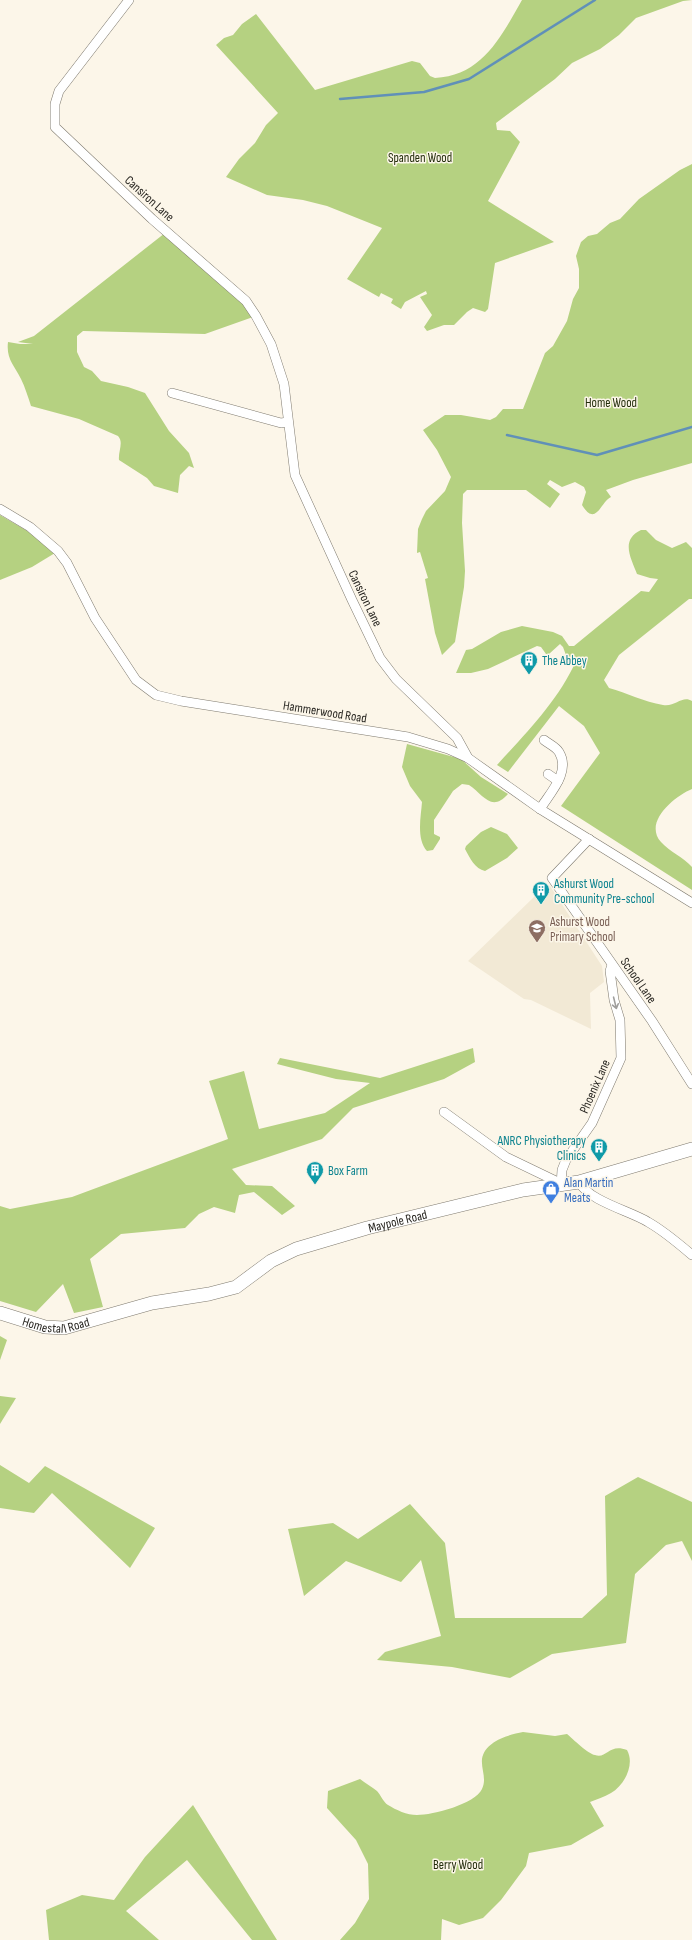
<svg xmlns="http://www.w3.org/2000/svg" width="692" height="1940" viewBox="0 0 692 1940" font-family="'Sofia Sans Condensed',sans-serif">
	<rect width="100%" height="100%" fill="#fcf6e9"/>
	<polygon fill="#f2e9d5" points="550,886 602,966 604,982 590,993 591,1029 531,1000 524,999 468,961 535,896"/>
	<g fill="#b5d181">
		<path d="M 522,0 L 692,0 L 683,1 L 636,18 L 619,35 L 600,49 L 572,63 L 555,79 L 496,123 L 497,130 L 510,131 L 520,142 L 488,201 L 554,242 L 495,263 L 488,309 L 485,312 L 473,308 L 467,312 L 454,325 L 444,325 L 427,331 L 424,327 L 432,315 L 420,297 L 427,294 L 426,291 L 405,302 L 401,309 L 391,303 L 393,299 L 381,293 L 379,297 L 347,279 L 382,228 L 327,206 L 303,200 L 267,195 L 226,177 L 239,159 L 255,143 L 266,125 L 278,113 L 216,45 L 224,38 L 233,35 L 242,24 L 256,14 L 315,90 L 412,61 L 420,63 L 430,76 L 435,78 C 482,76 501,37 522,0 Z"/>
		<path d="M 692,164 L 692,463 L 633,480 L 606,490 L 611,497 C 601,501 596,528 582,505 L 586,492 L 584,487 L 575,482 L 562,487 L 550,480 L 547,484 L 560,494 L 550,508 L 526,490 L 467,490 L 463,494 L 462,523 L 465,571 L 464,587 L 455,642 L 442,655 L 435,633 L 425,579 L 428,578 L 420,552 L 417,553 L 418,529 L 422,519 L 426,511 L 445,491 L 451,477 L 437,450 L 423,430 L 445,415 L 461,415 L 490,420 L 496,417 L 503,409 L 523,409 L 545,353 L 553,346 L 567,321 L 573,299 L 579,288 L 579,269 L 576,256 L 581,242 L 588,236 L 597,234 L 610,223 L 620,219 L 639,199 L 680,170 Z"/>
		<path d="M 165,233 L 212,277 L 243,304 L 253,317 L 205,334 L 83,331 L 77,336 L 77,352 L 84,367 L 92,371 L 101,381 L 128,387 L 145,393 L 169,431 L 189,453 L 194,468 L 189,466 L 180,475 L 178,493 L 154,486 L 147,478 L 119,460 C 118,452 124,442 118,436 L 79,419 L 31,406 C 28,397 25,387 21,379 C 14,365 6,359 8,342 L 20,344 L 33,344 L 18,342 L 34,336 Z"/>
		<polygon points="0,515 29,532 55,553 32,567 0,580"/>
		<path d="M 641,530 L 646,530 L 656,540 L 672,548 L 686,542 L 692,548 L 692,599 L 689,599 L 619,655 L 604,680 L 609,688 C 627,693 644,702 663,705 C 676,707 682,695 692,701 L 692,789 C 675,796 643,822 661,842 C 670,852 683,857 692,867 L 692,890 L 561,806 L 600,753 L 584,726 L 559,706 L 508,772 L 497,765 C 526,733 558,701 576,661 L 575,659 L 567,658 L 563,647 L 560,644 L 549,654 L 546,654 L 541,647 L 537,646 L 488,669 L 471,673 L 456,673 L 466,650 L 472,649 L 501,632 L 522,626 L 553,632 L 562,636 L 569,646 L 574,646 L 641,591 L 649,592 L 658,579 L 650,578 L 637,574 C 631,558 620,540 641,530 Z"/>
		<path d="M 407,744 L 461,759 L 481,777 L 508,794 C 491,813 483,794 469,785 L 462,784 L 453,791 L 434,820 L 434,834 L 440,837 L 440,839 L 433,850 L 427,851 C 416,839 421,816 422,802 L 410,786 L 402,767 Z"/>
		<path d="M 491,827 L 507,834 L 518,848 L 507,858 L 485,871 C 475,869 470,858 465,849 L 466,846 L 481,832 Z"/>
		<polygon points="473,1048 475,1062 444,1079 353,1108 322,1139 232,1169 246,1185 272,1186 295,1206 282,1215 254,1192 239,1195 235,1213 214,1207 199,1214 185,1228 121,1234 90,1259 103,1307 74,1313 63,1284 36,1312 0,1301 0,1206 10,1209 72,1197 228,1139 209,1081 244,1071 259,1129 325,1113 370,1083 336,1079 277,1064 280,1058 380,1078"/>
		<polygon points="0,1336 7,1340 0,1360"/>
		<polygon points="0,1396 16,1398 0,1424"/>
		<polygon points="0,1465 29,1483 45,1466 155,1528 130,1568 52,1493 34,1513 0,1508"/>
		<polygon points="638,1477 692,1502 692,1561 682,1541 666,1545 635,1574 626,1643 552,1654 510,1678 452,1667 377,1660 385,1652 441,1636 421,1560 401,1582 346,1561 304,1596 288,1529 333,1523 358,1539 410,1504 445,1543 455,1618 582,1618 607,1595 605,1496"/>
		<path d="M 523,1732 L 555,1736 L 567,1734 C 573,1739 588,1754 595,1755 C 607,1759 609,1743 627,1750 C 635,1764 625,1785 611,1793 C 604,1797 597,1799 590,1802 L 604,1826 L 571,1845 L 529,1853 L 526,1866 L 501,1900 L 483,1918 L 459,1925 L 442,1919 L 441,1940 L 340,1940 L 355,1923 L 369,1899 L 368,1864 L 356,1840 L 327,1808 L 328,1791 L 360,1779 C 365,1783 372,1787 377,1791 C 381,1795 383,1802 388,1805 C 396,1810 407,1815 417,1815 C 433,1815 475,1804 482,1789 C 487,1778 481,1770 482,1759 C 485,1741 508,1735 523,1732 Z"/>
		<polygon points="193,1805 277,1940 252,1940 187,1860 126,1911 159,1940 49,1940 46,1910 82,1895 114,1900 145,1857"/>
	</g>
	<g fill="none" stroke-linecap="round" stroke-linejoin="round">
		<g stroke="#6090b8" stroke-width="2.5">
			<polyline points="340,99 424,92 469,79 595,0"/>
			<polyline points="507,435 597,455 692,427"/>
		</g>
		<g stroke="#7f7a6f" stroke-width="10">
			<g id="street">
				<polyline points="129,0 59,91 55,104 55,127 152,219 246,301 256,316 271,344 284,384 295,475 352,600 380,658 396,679 457,738 468,758"/>
				<polyline points="172,393 281,423 288,422"/>
				<polyline points="0,509 30,527 58,551 67,563 95,618 136,680 156,695 181,701 408,737 448,749 468,758 540,809 692,903"/>
				<polyline points="548,774 558,781"/>
				<path d="M 540,809 C 550,793 571,772 559,752 C 556,747 549,744 544,740"/>
				<polyline points="589,839 552,878 652,1021 692,1084"/>
				<polyline points="444,1112 506,1157 560,1183"/>
				<path d="M 579,1182 C 589,1201 630,1211 648,1222 C 664,1231 678,1243 692,1255"/>
				<polyline points="561,1186 562,1170 566,1160 592,1123 621,1058 620,1020 614,1000 610,971 612,965"/>
			</g>
		</g>
		<g stroke="#7f7a6f" stroke-width="14">
			<g id="secondary">
				<path id="s1" d="M 0,1313 L 45,1327 L 64,1328 L 152,1303 L 209,1294 L 236,1287 L 271,1261 L 296,1249 L 367,1228 L 523,1190 L 579,1182 L 692,1149"/>
			</g>
		</g>
		<use href="#street" stroke="#fff" stroke-width="9"/>
		<use href="#secondary" stroke="#fff" stroke-width="13"/>
	</g>
	<defs><path id="oneway-shaft" d="M-6 0H5M1.5-3L5.5 0L1.5 3" fill="none" stroke-width="1.6" stroke-linecap="round" stroke-linejoin="round"/></defs>
	<use stroke="#9f9e9c" href="#oneway-shaft" transform="translate(615 1003) rotate(76)"/>
	<defs>
		<g id="building-pin" transform="scale(0.9)"><path d="M0 17L-7.5 6A9.5 9.5 0 1 1 7.5 6Z" fill="#0f9aa8" stroke="#fcf6e9"/><path d="M-4-6H4V6H1V3H-1V6H-4ZM-2.5-4.3h1.7v1.8h-1.7ZM.8-4.3h1.7v1.8H.8ZM-2.5-1h1.7V.8h-1.7ZM.8-1h1.7V.8H.8Z" fill="#fff"/></g>
		<g id="school-pin" transform="scale(0.9)"><path d="M0 17L-7.5 6A9.5 9.5 0 1 1 7.5 6Z" fill="#8d6e63" stroke="#fcf6e9"/><path d="M0-5L7-2L0 1L-7-2ZM-4 1L0 2.5L4 1V4Q0 6-4 4Z" fill="#fff"/></g>
		<g id="shop-pin" transform="scale(0.9)"><path d="M0 17L-7.5 6A9.5 9.5 0 1 1 7.5 6Z" fill="#3f7fe0" stroke="#fcf6e9"/><path d="M-5-2.5h2.3a2.7 3.5 0 0 1 5.4 0H5L5.5 6h-11ZM-1.5-2.5h3a1.5 2.3 0 0 0-3 0Z" fill="#fff"/></g>
	</defs>
	<g fill-rule="evenodd">
		<use href="#building-pin" x="529" y="660"/>
		<use href="#building-pin" x="541" y="890"/>
		<use href="#school-pin" x="537" y="928"/>
		<use href="#building-pin" x="599" y="1147"/>
		<use href="#building-pin" x="315" y="1170"/>
		<use href="#shop-pin" x="551" y="1189"/>
	</g>
	<g text-anchor="middle" stroke-width="3" stroke-linejoin="round" paint-order="stroke">
		<g font-size="13" fill="#232d0b" stroke="#fcf6e9">
			<text x="420" y="162">Spanden Wood</text>
			<text x="611" y="407">Home Wood</text>
			<text x="458" y="1869">Berry Wood</text>
		</g>
		<g font-size="13" fill="#292722" stroke="#fcf6e9">
			<text transform="translate(150 198) rotate(42)" y="5">Cansiron Lane</text>
			<text transform="translate(366 598) rotate(64)" y="5">Cansiron Lane</text>
			<text transform="translate(325 711) rotate(9)" y="5">Hammerwood Road</text>
			<text transform="translate(639 980) rotate(55)" y="5">School Lane</text>
			<text transform="translate(594 1086) rotate(-66)" y="5">Phoenix Lane</text>
			<text dy="5" stroke="none"><textPath href="#s1" startOffset="420">Maypole Road</textPath></text>
			<text dy="5" stroke="none"><textPath href="#s1" startOffset="58">Homestall Road</textPath></text>
		</g>
		<g font-size="13" fill="#0d838f" stroke="#fcf6e9" text-anchor="start">
			<text x="542" y="665">The Abbey</text>
			<text x="554" y="888">Ashurst Wood<tspan x="554" dy="15">Community Pre-school</tspan></text>
			<text x="586" y="1145" text-anchor="end">ANRC Physiotherapy<tspan x="586" dy="15">Clinics</tspan></text>
			<text x="328" y="1175">Box Farm</text>
		</g>
		<g font-size="13" fill="#785e54" stroke="#fcf6e9" text-anchor="start">
			<text x="550" y="926">Ashurst Wood<tspan x="550" dy="15">Primary School</tspan></text>
		</g>
		<g font-size="13" fill="#366cbe" stroke="#fcf6e9" text-anchor="start">
			<text x="564" y="1187">Alan Martin<tspan x="564" dy="15">Meats</tspan></text>
		</g>
	</g>
</svg>
